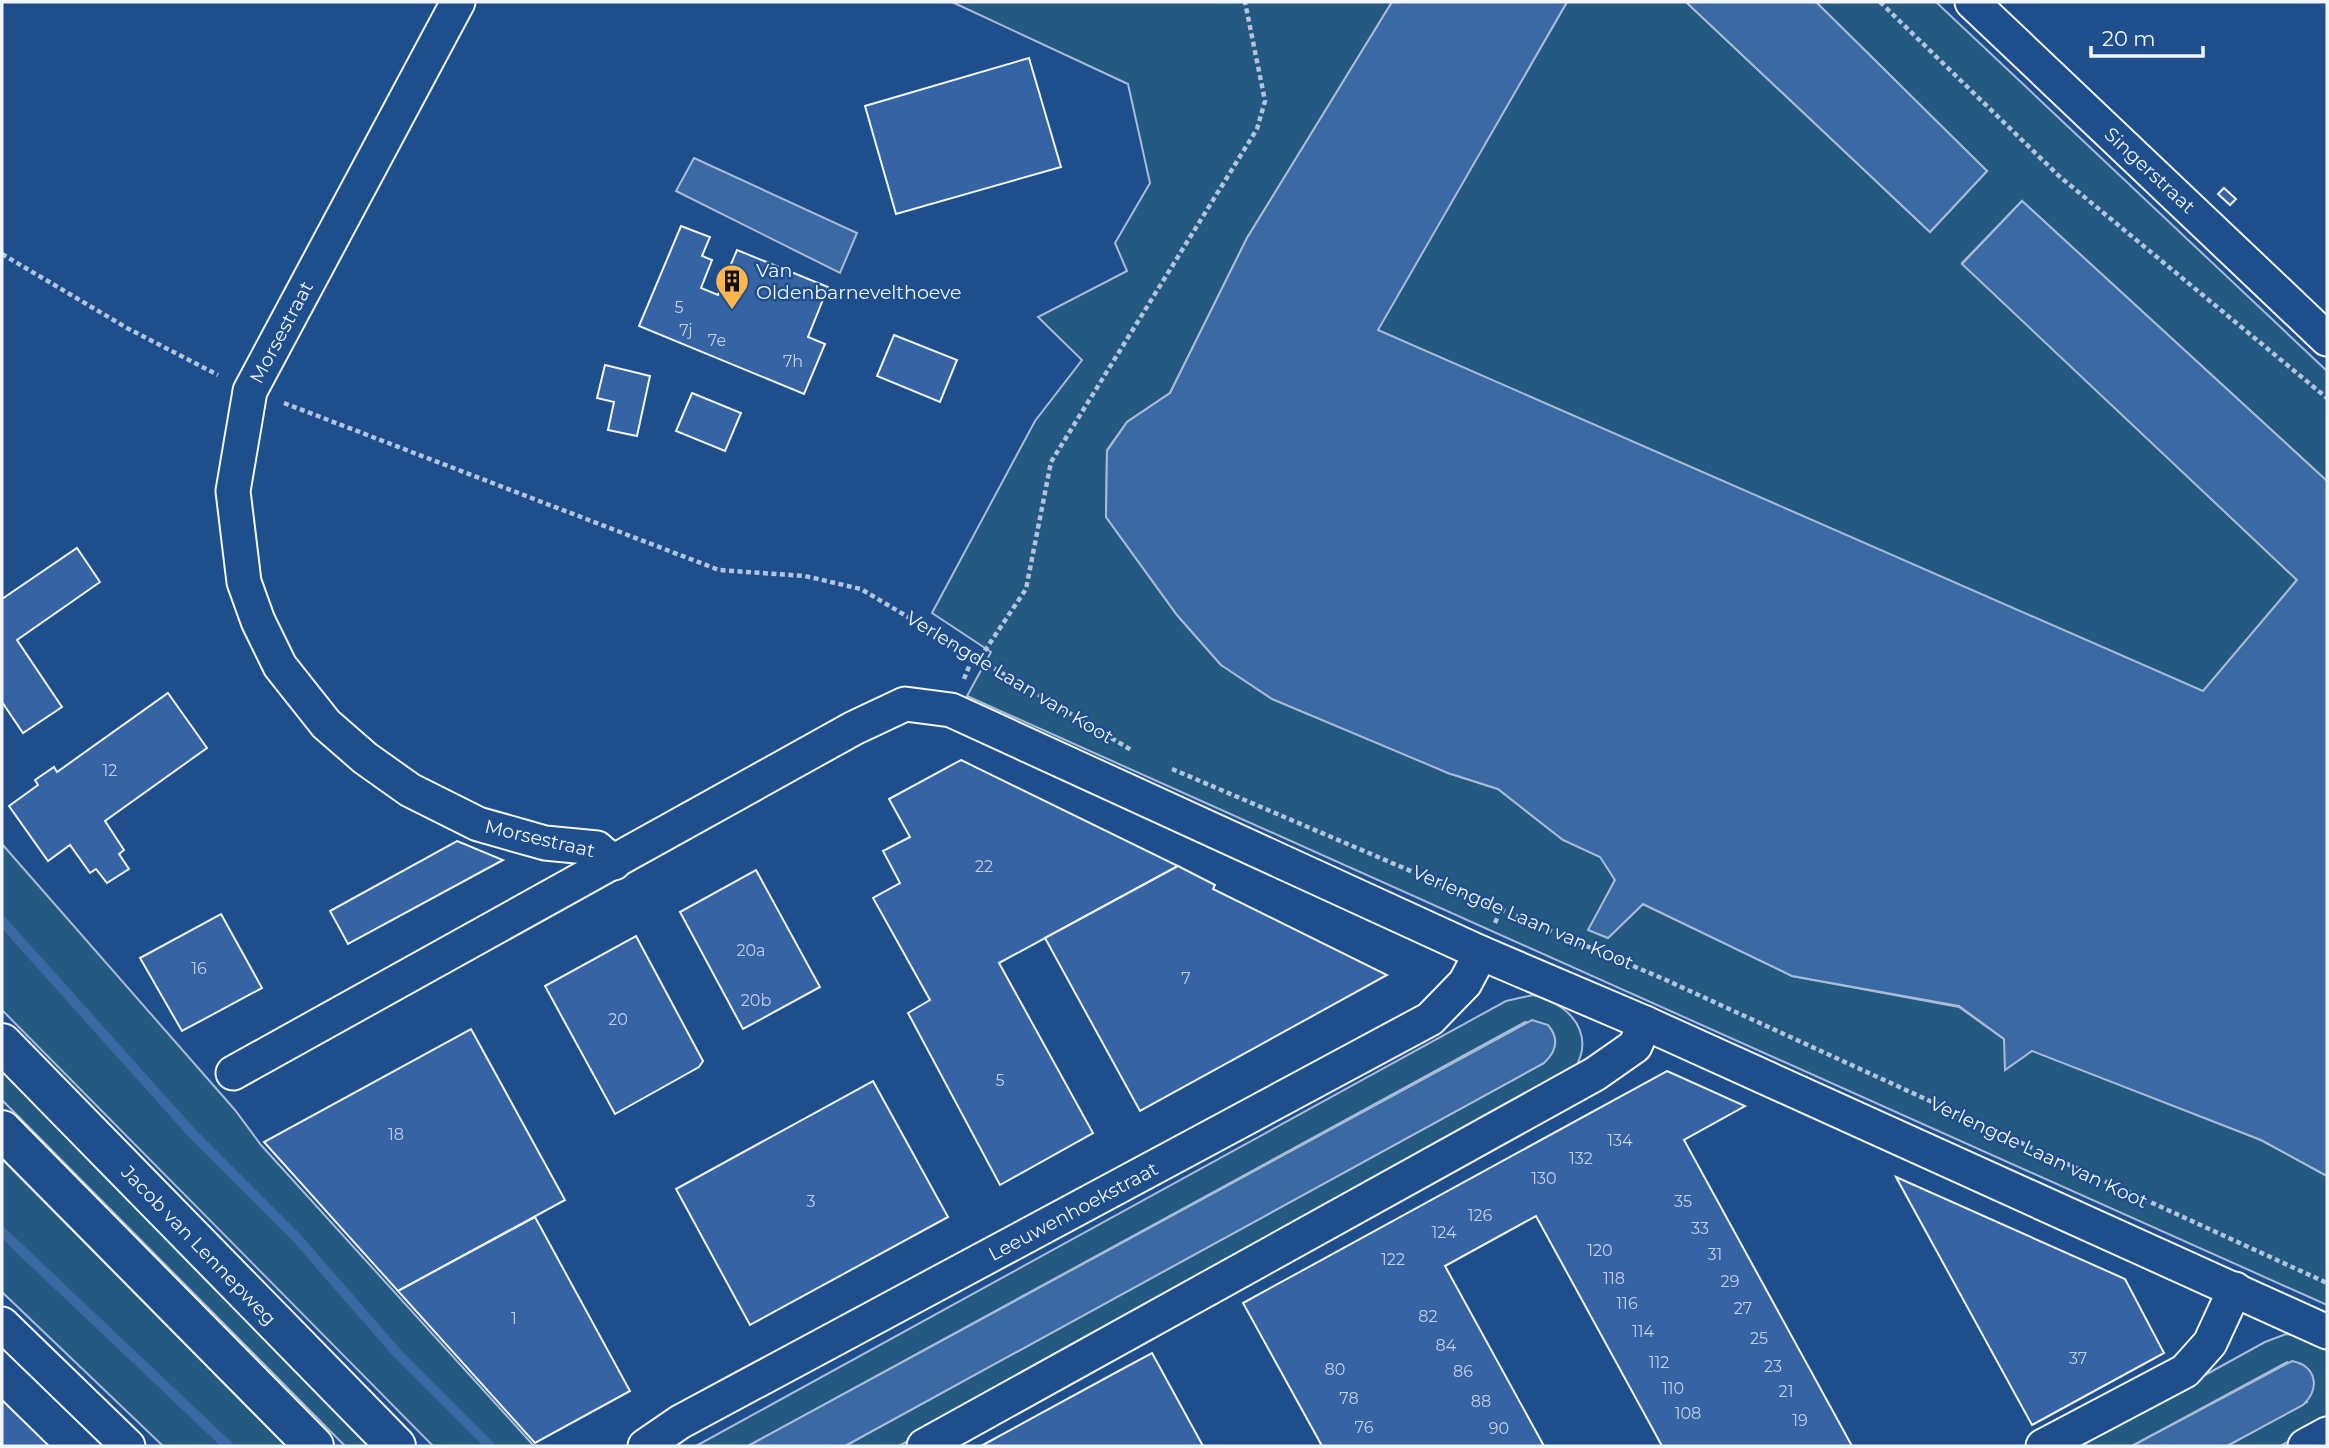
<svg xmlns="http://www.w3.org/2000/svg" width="2329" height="1448" viewBox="0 0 2329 1448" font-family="Montserrat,sans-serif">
	<rect width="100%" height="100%" fill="#1f4e8c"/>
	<g fill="#245a82" stroke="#a8bbd7" stroke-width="2">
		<polygon points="952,2 1392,2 1247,238 1170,393 1127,422 1107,450 1106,517 1177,615 1221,665 1448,773 1498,789 1563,840 1601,857 1615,880 1589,930 1608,938 1643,904 1792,976 1959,1007 2004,1039 2261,1140 2327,1176 2327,1305 967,696 991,652 932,613 1035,421 1082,360 1038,317 1127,271 1115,243 1150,183 1128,84"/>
		<polygon points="1567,2 1686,2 1930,232 1987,171 1816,2 1936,2 2327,371 2327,481 2022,201 1962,263 2297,580 2203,692 1377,330"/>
		<polygon points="2,844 235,1110 261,1145 534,1446 433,1446 2,1010"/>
		<path d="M 1533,995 C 1580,1006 1601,1048 1562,1083 L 899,1446 L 845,1446 L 1544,1063 L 1555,1045 C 1555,1024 1542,1024 1525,1022 L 748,1446 L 696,1446 L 1506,1001 Z"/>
		<polygon points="2,1071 374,1446 345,1446 2,1100"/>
		<polygon points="2,1159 286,1446 163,1446 2,1292"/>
		<polygon points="2286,1334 2301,1336 2327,1350 2327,1420 2280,1446 2227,1446 2307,1402 2287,1362 2132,1446 2076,1446 2265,1342"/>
	</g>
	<g fill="#3b69a3" stroke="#a8bbd7" stroke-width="2">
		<polygon points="1392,2 1567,2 1378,330 2203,691 2297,580 1962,264 2022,201 2327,481 2327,1176 2261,1140 2032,1051 2005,1070 2004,1039 1959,1006 1792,976 1643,904 1608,938 1588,930 1615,880 1600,857 1563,840 1498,789 1448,773 1272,699 1221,665 1177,615 1106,517 1107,451 1127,422 1170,393 1247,238"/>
		<polygon points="1686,2 1816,2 1987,171 1930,232"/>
		<polygon points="694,158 857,233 840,273 676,191"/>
		<path d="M 1532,1020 L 1548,1025 C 1559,1038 1557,1051 1544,1063 L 845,1446 L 748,1446 Z"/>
		<path d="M 2292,1361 C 2316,1366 2321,1388 2303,1405 L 2227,1446 L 2132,1446 Z"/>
	</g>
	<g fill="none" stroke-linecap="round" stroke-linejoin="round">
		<g stroke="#3b69a3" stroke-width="10">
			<polyline points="2,921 191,1132 296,1237 397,1353 490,1446"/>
			<polyline points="2,1232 228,1446"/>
		</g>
	</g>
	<g fill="#3563a3" stroke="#f2f6ff" stroke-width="2">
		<polygon points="1029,58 1061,167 896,214 865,106"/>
		<polygon points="2224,188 2236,199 2230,205 2218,194"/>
		<polygon points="681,226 710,237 702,256 712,260 701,288 718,295 737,250 828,287 808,337 825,344 804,394 639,326"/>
		<polygon points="894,335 957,360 940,402 877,376"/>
		<polygon points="605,365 650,376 637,436 608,430 614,402 597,398"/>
		<polygon points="692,393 741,413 725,451 676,431"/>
		<polygon points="77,548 100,582 17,640 62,707 23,733 2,702 2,599"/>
		<polygon points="168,693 207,748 105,821 124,850 119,854 129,869 107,883 96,869 90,873 70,845 48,861 9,806 38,785 35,780 54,767 57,772"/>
		<polygon points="961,760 1178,866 999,963 1093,1133 1000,1185 908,1013 930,1000 873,898 900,883 883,851 910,837 889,799"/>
		<polygon points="457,841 503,860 348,944 330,911"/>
		<polygon points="1178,866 1215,885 1213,889 1387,975 1140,1111 1045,938"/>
		<polygon points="756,870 820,987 743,1029 680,912"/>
		<polygon points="221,914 262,988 182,1031 140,958"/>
		<polygon points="636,936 703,1061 699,1067 615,1114 545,986"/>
		<polygon points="471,1029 565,1200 398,1291 264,1142"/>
		<polygon points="1667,1071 1745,1106 1684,1140 1852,1446 1662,1446 1536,1216 1445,1266 1544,1446 1322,1446 1243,1303"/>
		<polygon points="873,1081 948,1217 750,1325 676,1189"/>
		<polygon points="1896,1177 2125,1279 2164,1353 2032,1425"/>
		<polygon points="535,1217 630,1391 535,1443 398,1291"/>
		<polygon points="1152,1353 1203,1446 981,1446 1126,1367"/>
		<polygon points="2,1400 49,1446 2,1446"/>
	</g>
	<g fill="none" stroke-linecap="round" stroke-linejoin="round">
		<g stroke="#f2f6ff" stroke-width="37">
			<g id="street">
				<polyline points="458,2 250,391 233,491 244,582 258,621 280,666 326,724 365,758 410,790 478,824 545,843 597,848 614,863"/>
				<polyline points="1972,2 2327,339"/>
				<polyline points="233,1073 854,728 905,704 951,710 1481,953 1645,1023 2327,1332"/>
				<polyline points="2,1324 128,1446"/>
				<polyline points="645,1446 680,1422 1430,1019 1465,983 1481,953"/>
				<polyline points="924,1446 1595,1074 1635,1046 1645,1023"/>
				<polyline points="2043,1446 2185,1371 2210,1343 2235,1289"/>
				<polyline points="2305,1446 2327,1434"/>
			</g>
		</g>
		<g stroke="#f2f6ff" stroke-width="42">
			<g id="primary">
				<polyline points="2,1043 396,1446"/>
				<polyline points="2,1130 314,1446"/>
			</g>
		</g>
		<g stroke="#b3c4dc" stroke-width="4.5" stroke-dasharray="5 3.5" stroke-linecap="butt">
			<polyline points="1880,2 2059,176 2327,398"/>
			<polyline points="2,254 127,328 218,375"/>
			<polyline points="284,403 719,570 805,576 861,589 1133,751"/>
			<polyline points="980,658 1026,589 1051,462 1257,129 1265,101 1245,2"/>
			<polyline points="964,679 974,654"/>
			<polyline points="1172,769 1666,980 2327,1283"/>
			<polyline points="1495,923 1502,907"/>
		</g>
		<use href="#street" stroke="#1f4e8c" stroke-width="33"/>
		<use href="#primary" stroke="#1f4e8c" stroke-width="38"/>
	</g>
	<defs>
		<g id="building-pin" transform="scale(1.75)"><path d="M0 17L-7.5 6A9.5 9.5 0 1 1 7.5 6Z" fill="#ffb74d" stroke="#1f4e8c"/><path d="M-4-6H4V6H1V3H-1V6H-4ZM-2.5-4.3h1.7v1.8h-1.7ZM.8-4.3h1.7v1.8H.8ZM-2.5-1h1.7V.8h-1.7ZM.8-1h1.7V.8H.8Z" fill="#111"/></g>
	</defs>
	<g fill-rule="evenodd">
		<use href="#building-pin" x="732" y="281"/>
	</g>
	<g text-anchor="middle" stroke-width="5" stroke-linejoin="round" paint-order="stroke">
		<g font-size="16" fill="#c3d1e8">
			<text x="679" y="313">5</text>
			<text x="686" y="336">7j</text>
			<text x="717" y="346">7e</text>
			<text x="793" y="367">7h</text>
			<text x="110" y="776">12</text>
			<text x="984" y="872">22</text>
			<text x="751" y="956">20a</text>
			<text x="199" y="974">16</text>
			<text x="1186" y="984">7</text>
			<text x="756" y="1006">20b</text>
			<text x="618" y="1025">20</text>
			<text x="1000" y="1086">5</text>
			<text x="396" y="1140">18</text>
			<text x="1620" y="1146">134</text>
			<text x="1581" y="1164">132</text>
			<text x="1544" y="1184">130</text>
			<text x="811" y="1207">3</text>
			<text x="1683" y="1207">35</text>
			<text x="1480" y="1221">126</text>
			<text x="1700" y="1234">33</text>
			<text x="1444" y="1238">124</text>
			<text x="1600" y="1256">120</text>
			<text x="1715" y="1260">31</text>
			<text x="1393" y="1265">122</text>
			<text x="1614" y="1284">118</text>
			<text x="1730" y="1287">29</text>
			<text x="1627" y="1309">116</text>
			<text x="1743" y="1314">27</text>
			<text x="1428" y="1322">82</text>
			<text x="514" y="1324">1</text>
			<text x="1643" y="1337">114</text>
			<text x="1759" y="1344">25</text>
			<text x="1446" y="1351">84</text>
			<text x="2078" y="1364">37</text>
			<text x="1659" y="1368">112</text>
			<text x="1773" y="1372">23</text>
			<text x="1335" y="1375">80</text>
			<text x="1463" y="1377">86</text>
			<text x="1673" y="1394">110</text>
			<text x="1786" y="1397">21</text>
			<text x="1349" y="1404">78</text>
			<text x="1481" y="1407">88</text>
			<text x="1688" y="1419">108</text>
			<text x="1800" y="1426">19</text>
			<text x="1364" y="1433">76</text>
			<text x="1499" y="1434">90</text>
		</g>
		<g font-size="19" fill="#f2f6ff" stroke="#1f4e8c">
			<text transform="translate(2150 170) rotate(43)" y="7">Singerstraat</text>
			<text transform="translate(281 332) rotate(-62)" y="7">Morsestraat</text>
			<text transform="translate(1010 677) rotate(31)" y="7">Verlengde Laan van Koot</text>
			<text transform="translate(540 838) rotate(13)" y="7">Morsestraat</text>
			<text transform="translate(1523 917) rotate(23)" y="7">Verlengde Laan van Koot</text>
			<text transform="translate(2039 1152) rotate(25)" y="7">Verlengde Laan van Koot</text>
			<text transform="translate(1073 1211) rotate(-28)" y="7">Leeuwenhoekstraat</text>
			<text transform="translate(199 1245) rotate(46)" y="7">Jacob van Lennepweg</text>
		</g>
		<g font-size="19" fill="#f2f6ff" stroke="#1f4e8c" text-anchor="start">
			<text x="756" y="277">Van<tspan x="756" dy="22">Oldenbarnevelthoeve</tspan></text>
		</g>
	</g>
	<rect width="2329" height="1448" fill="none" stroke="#f2f6ff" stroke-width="7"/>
	<path d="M2091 46v10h112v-10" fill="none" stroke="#f2f6ff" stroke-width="3.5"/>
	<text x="2102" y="46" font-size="21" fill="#f2f6ff" stroke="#1f4e8c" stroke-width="5" paint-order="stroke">20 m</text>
</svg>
